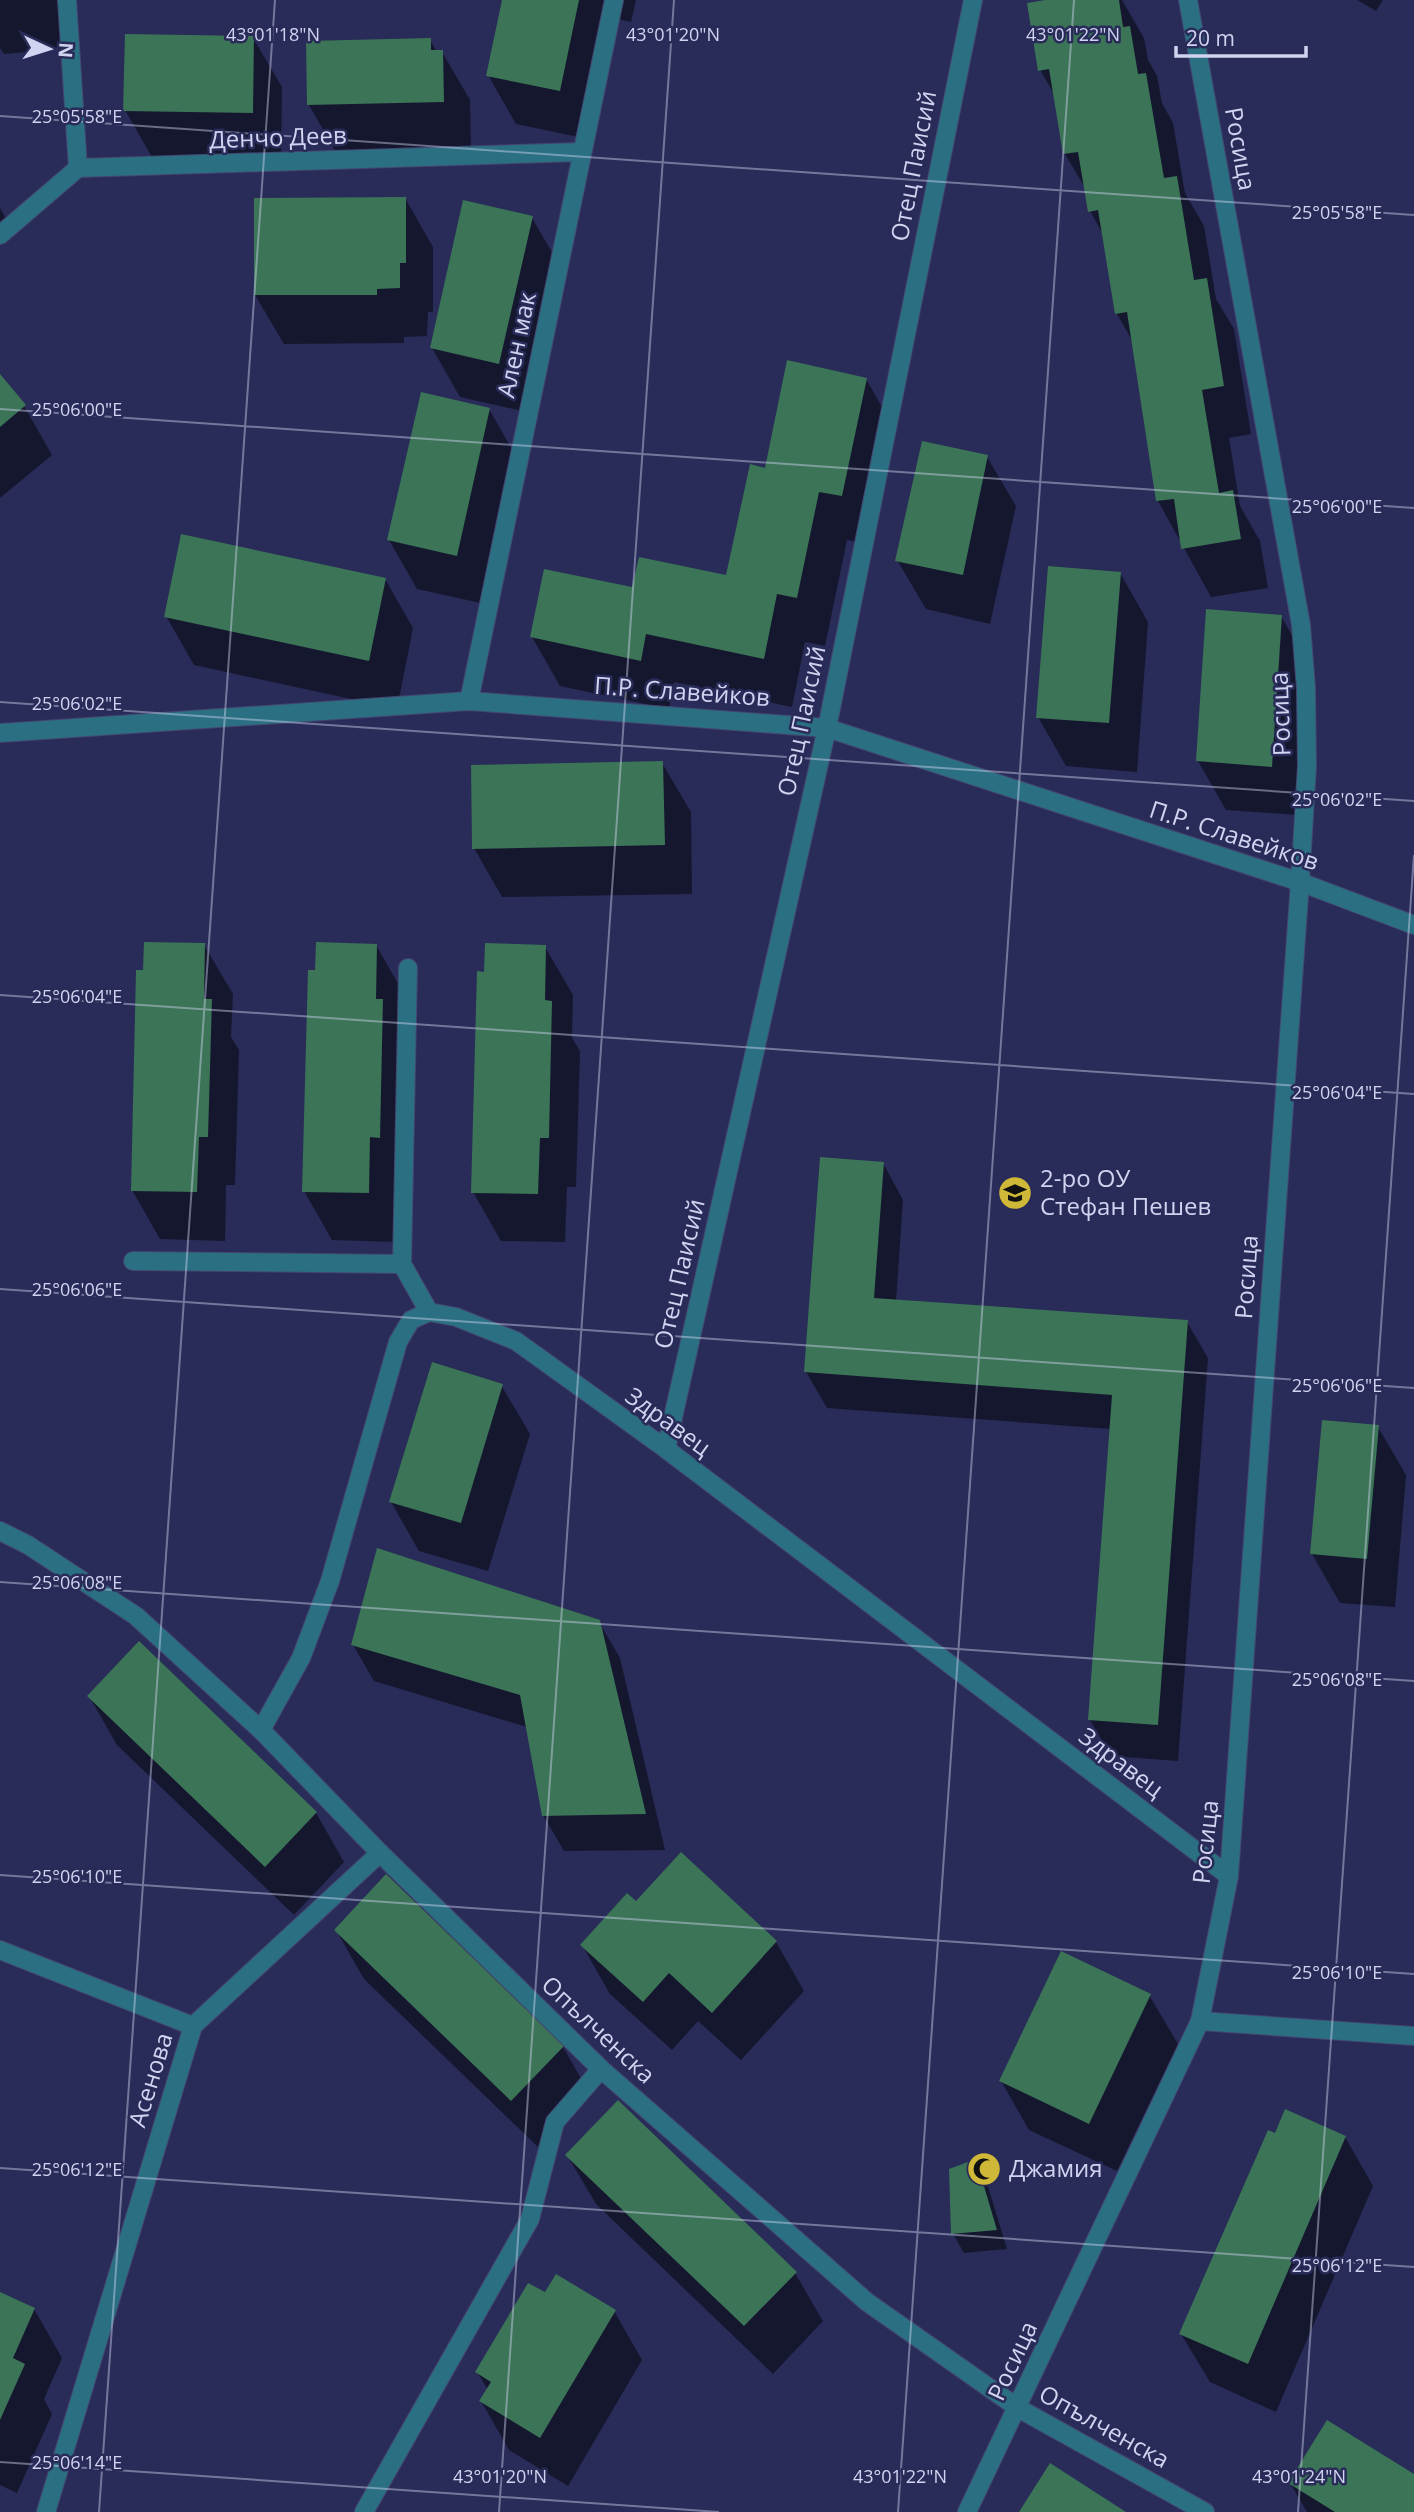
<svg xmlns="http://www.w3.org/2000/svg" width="1414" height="2512" viewBox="0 0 1414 2512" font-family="'Open Sans',sans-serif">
	<rect width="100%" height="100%" fill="#292b58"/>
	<g fill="#0007">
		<polygon points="0,0 66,0 70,48 4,54 0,48"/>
		<polygon points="504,0 636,0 631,22 613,18 588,139 516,124 488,75"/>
		<polygon points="1055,0 1122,0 1144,38 1148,60 1157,76 1162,103 1173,123 1185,193 1204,226 1216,299 1234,329 1251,434 1229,438 1240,506 1260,541 1268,588 1211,597 1158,501 1134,344 1117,314 1104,236 1090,211 1087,191 1065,154 1056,97 1040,70"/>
		<polygon points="1357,0 1383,0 1376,11"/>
		<polygon points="253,38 282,87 281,161 153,159 125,110"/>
		<polygon points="430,40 437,52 442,52 470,100 471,151 337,154 309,105"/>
		<polygon points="405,198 433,247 433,312 428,312 427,336 404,337 404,343 284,344 255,295"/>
		<polygon points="0,208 7,220 0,226"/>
		<polygon points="532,218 560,266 527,412 460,397 432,348"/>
		<polygon points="0,377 24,406 52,455 0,498"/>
		<polygon points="866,379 894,428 870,544 847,540 825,646 805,642 792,707 674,682 669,709 560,686 532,637 634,589 727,577 766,470"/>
		<polygon points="489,409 517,458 485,604 417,589 389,540"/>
		<polygon points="987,457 1016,506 990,624 926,609 897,560"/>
		<polygon points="1120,573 1148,622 1137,772 1066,766 1038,717"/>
		<polygon points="385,579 413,628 397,709 194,665 166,616"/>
		<polygon points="1281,616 1309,665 1299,815 1226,810 1198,761"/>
		<polygon points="662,763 691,812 692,894 502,897 474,848"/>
		<polygon points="204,945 233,994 231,1037 239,1050 235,1185 226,1185 225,1241 160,1239 132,1190 145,972"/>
		<polygon points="376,945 404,994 396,1242 332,1240 304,1191 317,972"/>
		<polygon points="545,947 573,995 572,1038 580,1051 576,1187 567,1187 565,1242 501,1241 473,1192 486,974"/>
		<polygon points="883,1163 903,1200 896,1301 1187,1322 1208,1358 1178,1761 1111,1756 1090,1720 1111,1429 827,1408 806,1372"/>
		<polygon points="501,1385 530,1434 488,1571 419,1551 391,1502"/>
		<polygon points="1378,1427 1406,1475 1395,1607 1340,1603 1312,1554"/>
		<polygon points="599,1622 620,1658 665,1850 564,1851 543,1815 527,1727 374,1681 353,1645"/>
		<polygon points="89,1696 316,1813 344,1862 294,1915 117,1745"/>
		<polygon points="636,1903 776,1942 804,1991 741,2060 698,2021 672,2050 610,1994 582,1945"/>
		<polygon points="336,1930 563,2047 591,2096 540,2149 364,1979"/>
		<polygon points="1149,1995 1178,2044 1117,2171 1029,2130 1001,2081"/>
		<polygon points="1276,2135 1345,2137 1373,2186 1276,2412 1210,2382 1181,2334"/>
		<polygon points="567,2155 795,2273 823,2321 773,2374 596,2204"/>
		<polygon points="975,2161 986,2180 1007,2249 964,2253 953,2234"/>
		<polygon points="0,2294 34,2309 62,2358 44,2399 52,2414 17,2493 0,2485"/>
		<polygon points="546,2295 614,2311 642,2360 568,2486 509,2450 481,2401 488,2390 477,2372"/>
		<polygon points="1414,2476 1414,2512 1307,2512 1290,2483"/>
	</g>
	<g fill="#3b7456">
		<polygon points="502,0 579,0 560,91 486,76"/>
		<polygon points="1045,0 1119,0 1123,27 1130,26 1138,74 1146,73 1164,178 1177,176 1194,280 1207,278 1224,386 1202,390 1219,493 1233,490 1241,539 1181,549 1174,499 1156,501 1127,312 1115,314 1098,210 1088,212 1078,152 1063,154 1049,69 1038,71 1027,3"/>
		<polygon points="125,34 254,36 253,113 123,111"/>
		<polygon points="431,38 431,50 443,50 444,102 307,105 306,41"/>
		<polygon points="406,197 406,263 400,263 400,288 377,289 377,295 254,295 254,198"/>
		<polygon points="463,200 533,216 499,364 430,348"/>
		<polygon points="787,360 867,378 842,496 819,492 797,598 777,594 764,659 646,634 641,661 530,637 544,569 632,587 639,557 726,575 750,464 765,468"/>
		<polygon points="0,374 26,405 0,427"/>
		<polygon points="421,392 490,408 457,556 387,540"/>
		<polygon points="922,441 988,455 963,575 895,561"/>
		<polygon points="181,534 386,578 369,661 164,617"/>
		<polygon points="1048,566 1121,572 1109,723 1036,718"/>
		<polygon points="1206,609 1282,615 1272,767 1196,761"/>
		<polygon points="663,761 665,845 472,849 471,765"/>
		<polygon points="144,942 205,943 204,999 212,999 208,1137 199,1137 197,1192 131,1191 136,970 143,970"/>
		<polygon points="316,942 377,944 376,999 383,999 380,1138 370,1137 369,1193 302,1192 308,970 315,970"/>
		<polygon points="485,943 546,945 545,1000 552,1001 549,1138 540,1138 538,1194 471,1193 477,971 484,972"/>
		<polygon points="820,1157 884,1162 874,1298 1188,1320 1158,1725 1088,1720 1112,1395 804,1372"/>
		<polygon points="432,1362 503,1384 461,1523 389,1502"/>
		<polygon points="1322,1420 1379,1425 1367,1559 1310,1554"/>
		<polygon points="377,1548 600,1620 646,1814 542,1816 520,1695 351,1645"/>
		<polygon points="139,1641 317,1812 265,1867 87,1696"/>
		<polygon points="681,1852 777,1941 712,2013 669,1973 643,2002 580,1945 627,1893 636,1901"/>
		<polygon points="386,1874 564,2046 511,2101 334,1930"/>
		<polygon points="1061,1951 1151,1994 1089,2124 999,2081"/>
		<polygon points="618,2100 797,2272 744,2326 565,2155"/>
		<polygon points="1285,2109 1346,2136 1248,2364 1179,2334 1268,2130 1275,2133"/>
		<polygon points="976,2159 997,2230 951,2234 949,2169"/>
		<polygon points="556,2274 616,2310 540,2438 479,2401 491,2382 475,2372 528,2283 545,2292"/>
		<polygon points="0,2292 35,2308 13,2358 25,2364 0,2420"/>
		<polygon points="1327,2420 1414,2474 1414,2512 1335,2512 1288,2483"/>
		<polygon points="1050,2463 1126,2512 1019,2512"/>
	</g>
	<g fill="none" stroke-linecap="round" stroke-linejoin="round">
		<g stroke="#444670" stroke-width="20">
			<g id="service">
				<polyline points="408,968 402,1264 429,1312"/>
				<polyline points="133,1261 402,1264"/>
			</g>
		</g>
		<g stroke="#444670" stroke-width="20">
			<g id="minor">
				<polyline points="67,0 78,168"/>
				<polyline points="0,235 78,168 582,152"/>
				<polyline points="469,701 614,0"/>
				<polyline points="0,733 469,701 827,728 1300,882 1414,925"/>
				<polyline points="666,1449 827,728 973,0"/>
				<polyline points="0,1531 28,1545 136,1616 261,1730 380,1853 601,2069 867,2302 1018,2408 1205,2512"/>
				<polyline points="261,1730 301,1658 330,1581 398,1342 411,1320 429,1312 456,1317 516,1341 666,1449 1229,1876"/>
				<polyline points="0,1950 193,2026"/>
				<polyline points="1200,2021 1414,2036"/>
				<polyline points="46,2512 193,2026 380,1853"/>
				<polyline points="364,2512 530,2219 555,2122 601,2069"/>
				<polyline points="967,2512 1200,2021 1229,1876 1300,882 1307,766 1306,688 1301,625 1188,0"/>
			</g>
		</g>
		<use href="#service" stroke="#2a6f82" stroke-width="18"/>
		<use href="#minor" stroke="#2a6f82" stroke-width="18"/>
	</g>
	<path fill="none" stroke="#d0d4f0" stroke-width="2" stroke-opacity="0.45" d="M 0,116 L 1414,215M 0,409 L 1414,508M 0,702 L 1414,801M 0,995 L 1414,1094M 0,1289 L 1414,1388M 0,1582 L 1414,1681M 0,1875 L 1414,1974M 0,2168 L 1414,2267M 0,2462 L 719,2512M 99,2512 L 275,0M 499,2512 L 674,0M 898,2512 L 1074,0M 1298,2512 L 1414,855"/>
	<defs>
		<g id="school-disc" transform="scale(1.75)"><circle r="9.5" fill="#cfb837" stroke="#292b58"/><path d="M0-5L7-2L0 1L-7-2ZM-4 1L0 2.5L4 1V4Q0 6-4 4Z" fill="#111"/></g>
		<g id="mosque-disc" transform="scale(1.75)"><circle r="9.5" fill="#cfb837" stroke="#292b58"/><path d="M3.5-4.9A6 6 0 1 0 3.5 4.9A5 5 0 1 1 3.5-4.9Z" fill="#111"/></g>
	</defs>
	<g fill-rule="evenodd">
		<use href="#school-disc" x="1015" y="1193"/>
		<use href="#mosque-disc" x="984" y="2169"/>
	</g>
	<g text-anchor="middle" stroke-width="5" stroke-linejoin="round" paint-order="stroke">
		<g font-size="24" fill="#d0d4f0" stroke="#292b58">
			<text transform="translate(278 138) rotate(-2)" y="8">Денчо Деев</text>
			<text transform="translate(1240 149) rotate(80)" y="8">Росица</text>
			<text transform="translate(914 166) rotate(-79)" y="8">Отец Паисий</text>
			<text transform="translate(517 345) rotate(-78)" y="8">Ален мак</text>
			<text transform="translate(682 692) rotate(4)" y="8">П.Р. Славейков</text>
			<text transform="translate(1281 714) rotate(-92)" y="8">Росица</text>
			<text transform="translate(802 721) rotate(-78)" y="8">Отец Паисий</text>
			<text transform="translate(1234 836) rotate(18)" y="8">П.Р. Славейков</text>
			<text transform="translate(680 1274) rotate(-77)" y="8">Отец Паисий</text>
			<text transform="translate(1247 1277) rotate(-86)" y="8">Росица</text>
			<text transform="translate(668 1422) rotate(36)" y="8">Здравец</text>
			<text transform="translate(1121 1763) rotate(37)" y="8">Здравец</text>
			<text transform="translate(1206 1842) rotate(-84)" y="8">Росица</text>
			<text transform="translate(598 2030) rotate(43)" y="8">Опълченска</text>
			<text transform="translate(151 2080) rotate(-73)" y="8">Асенова</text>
			<text transform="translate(1013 2361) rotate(-65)" y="8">Росица</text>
			<text transform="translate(1104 2427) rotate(29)" y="8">Опълченска</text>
		</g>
		<g font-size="24" fill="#d0d4f0" stroke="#292b58" text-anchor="start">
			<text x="1040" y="1187">2-ро ОУ<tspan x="1040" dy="28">Стефан Пешев</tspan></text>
			<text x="1009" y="2177">Джамия</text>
		</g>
	</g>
	<g font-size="18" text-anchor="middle" fill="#d0d4f0" stroke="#292b58" stroke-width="5" stroke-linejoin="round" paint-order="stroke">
		<text x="273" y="41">43°01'18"N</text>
		<text x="673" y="41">43°01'20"N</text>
		<text x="1073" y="41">43°01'22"N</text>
		<text x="77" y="123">25°05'58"E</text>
		<text x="1337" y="219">25°05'58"E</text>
		<text x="77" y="416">25°06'00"E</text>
		<text x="1337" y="513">25°06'00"E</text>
		<text x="77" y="710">25°06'02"E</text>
		<text x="1337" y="806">25°06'02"E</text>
		<text x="77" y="1003">25°06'04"E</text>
		<text x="1337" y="1099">25°06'04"E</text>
		<text x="77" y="1296">25°06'06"E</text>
		<text x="1337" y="1392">25°06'06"E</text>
		<text x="77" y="1589">25°06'08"E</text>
		<text x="1337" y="1686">25°06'08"E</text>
		<text x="77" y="1883">25°06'10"E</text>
		<text x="1337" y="1979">25°06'10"E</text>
		<text x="77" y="2176">25°06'12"E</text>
		<text x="1337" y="2272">25°06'12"E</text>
		<text x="77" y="2469">25°06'14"E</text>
		<text x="500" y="2483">43°01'20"N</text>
		<text x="900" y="2483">43°01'22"N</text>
		<text x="1299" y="2483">43°01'24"N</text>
	</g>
	<g transform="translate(49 49) rotate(94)" stroke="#292b58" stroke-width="5" paint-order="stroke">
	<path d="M0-5L12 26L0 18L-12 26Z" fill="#d0d4f0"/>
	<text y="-10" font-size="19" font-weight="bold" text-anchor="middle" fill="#d0d4f0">N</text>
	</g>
	<path d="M1176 46v10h130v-10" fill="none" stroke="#d0d4f0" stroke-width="3.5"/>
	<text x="1186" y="46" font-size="21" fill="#d0d4f0" stroke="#292b58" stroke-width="5" paint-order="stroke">20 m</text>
</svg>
